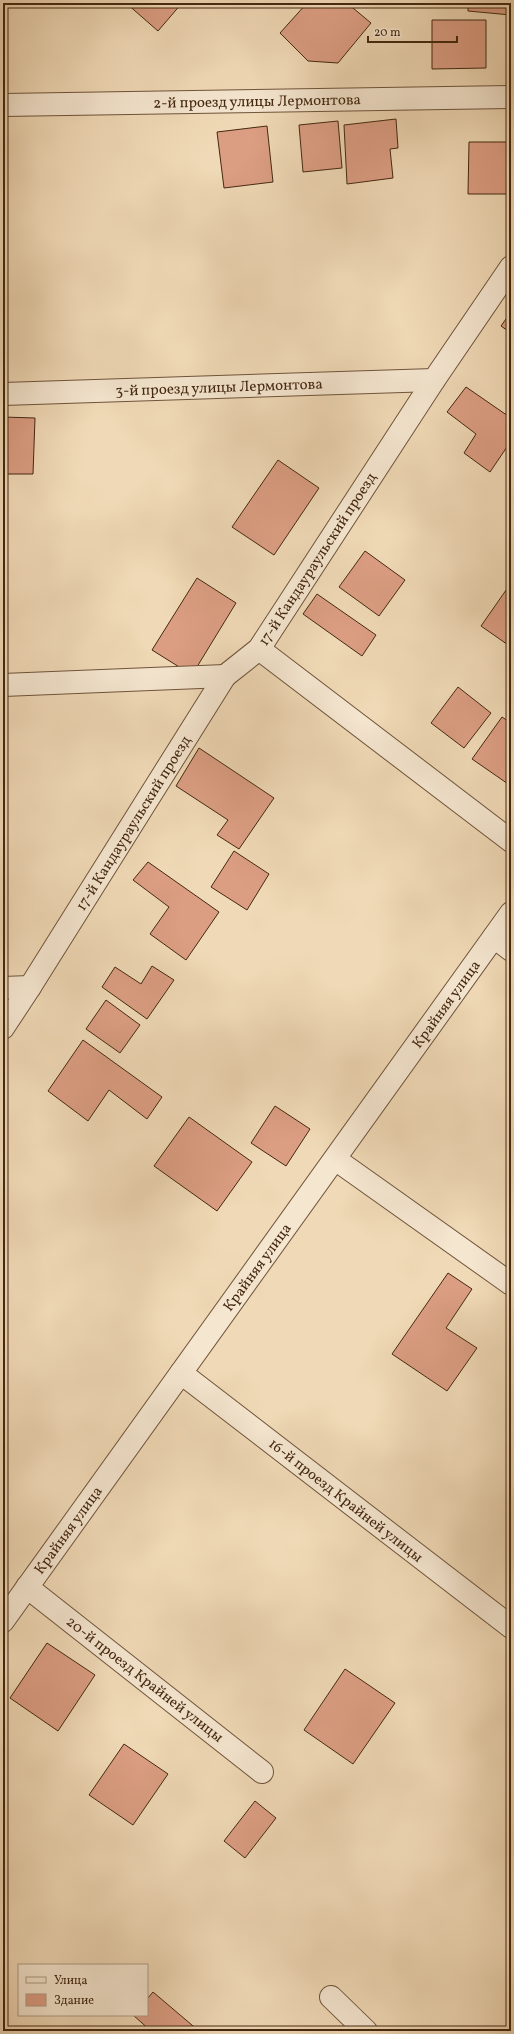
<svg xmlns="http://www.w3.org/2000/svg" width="514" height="2034" viewBox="0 0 514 2034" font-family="Vollkorn,serif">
	<rect width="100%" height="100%" fill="#f0d9b6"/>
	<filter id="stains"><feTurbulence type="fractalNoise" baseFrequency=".005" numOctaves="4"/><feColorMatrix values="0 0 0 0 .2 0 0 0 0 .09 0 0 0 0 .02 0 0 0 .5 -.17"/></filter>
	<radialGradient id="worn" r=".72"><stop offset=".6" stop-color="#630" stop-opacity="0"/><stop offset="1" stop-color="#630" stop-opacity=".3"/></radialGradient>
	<g fill="#dc9e83" stroke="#442810">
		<polygon points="126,3 182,3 158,31"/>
		<polygon points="307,3 347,3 371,23 338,63 308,61 280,33"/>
		<polygon points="468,3 511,3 511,15 468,11"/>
		<polygon points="432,20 486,20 486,68 432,69"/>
		<polygon points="396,119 398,148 390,149 393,178 347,184 344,125"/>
		<polygon points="338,121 342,168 303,172 299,125"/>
		<polygon points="267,126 273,182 224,188 217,132"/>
		<polygon points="469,142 511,142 511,194 468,194"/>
		<polygon points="511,312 511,333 501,326"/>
		<polygon points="466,387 511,418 511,441 490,472 464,453 476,434 447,412"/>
		<polygon points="3,417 35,418 33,474 3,474"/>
		<polygon points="278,460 319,488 274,555 232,527"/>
		<polygon points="365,551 405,580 379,616 339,587"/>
		<polygon points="197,578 236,603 192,675 152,650"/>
		<polygon points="511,583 511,647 481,626"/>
		<polygon points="317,594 376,635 362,656 303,614"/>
		<polygon points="458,687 491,713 464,748 431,723"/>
		<polygon points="502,717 511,723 511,786 472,759"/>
		<polygon points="199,748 274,798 239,849 217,835 228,820 176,786"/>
		<polygon points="234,851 269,874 247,910 211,887"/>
		<polygon points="148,862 219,912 186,960 150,934 169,907 133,880"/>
		<polygon points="152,966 174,980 147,1019 102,987 115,967 141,984"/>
		<polygon points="106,1000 140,1025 120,1053 86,1029"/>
		<polygon points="83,1040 162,1097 147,1119 109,1090 88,1121 48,1091"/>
		<polygon points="275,1106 310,1129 286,1166 251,1143"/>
		<polygon points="189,1117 252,1162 217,1211 154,1166"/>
		<polygon points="448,1273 472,1289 446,1328 477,1348 447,1391 392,1354"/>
		<polygon points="47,1643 95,1675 58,1731 10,1698"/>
		<polygon points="345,1669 395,1703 353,1764 304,1730"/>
		<polygon points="124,1744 168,1774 133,1825 89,1795"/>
		<polygon points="255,1801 276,1818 245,1858 224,1841"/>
		<polygon points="153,1992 199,2031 151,2031 133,2015 147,2015 147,1999"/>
	</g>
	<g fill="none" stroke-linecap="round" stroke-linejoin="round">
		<g stroke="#6f543a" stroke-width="24">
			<g id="street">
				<polyline points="3,105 511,97"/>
				<polyline points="3,394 434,380"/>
				<polyline points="259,649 511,841"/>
				<polyline points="3,685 225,676"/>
				<polyline points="494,937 511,950"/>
				<polyline points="3,988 30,987"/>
				<polyline points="3,1028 30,987 225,676 259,649 434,380 511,267"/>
				<polyline points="335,1159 511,1284"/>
				<polyline points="181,1373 511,1627"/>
				<polyline points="27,1587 262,1772"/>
				<polyline points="3,1621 511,913"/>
				<polyline points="331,1997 366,2031"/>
			</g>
		</g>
		<use href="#street" stroke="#f5e6d0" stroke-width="22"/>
	</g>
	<g text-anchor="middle" stroke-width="3" stroke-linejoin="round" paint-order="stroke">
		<g font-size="15" fill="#442810" stroke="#f5e6d0">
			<text transform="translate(257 101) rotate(-1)" y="5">2-й проезд улицы Лермонтова</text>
			<text transform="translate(219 387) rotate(-2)" y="5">3-й проезд улицы Лермонтова</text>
			<text transform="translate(317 559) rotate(-57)" y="5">17-й Кандаураульский проезд</text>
			<text transform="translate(133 823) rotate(-58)" y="5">17-й Кандаураульский проезд</text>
			<text transform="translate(446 1004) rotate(-54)" y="5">Крайняя улица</text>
			<text transform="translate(257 1267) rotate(-54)" y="5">Крайняя улица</text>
			<text transform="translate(346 1500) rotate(38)" y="5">16-й проезд Крайней улицы</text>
			<text transform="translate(68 1530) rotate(-54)" y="5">Крайняя улица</text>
			<text transform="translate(145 1679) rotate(38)" y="5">20-й проезд Крайней улицы</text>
		</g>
	</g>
	<rect width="514" height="2034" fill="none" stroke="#f0d9b6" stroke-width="16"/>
	<rect x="4" y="4" width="506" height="2026" fill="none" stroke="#442810" stroke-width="2"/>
	<rect x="8" y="8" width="498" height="2018" fill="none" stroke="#442810"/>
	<rect x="18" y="1964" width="130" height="52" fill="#f5e6d0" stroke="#ae9a83"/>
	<rect x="26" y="1977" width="20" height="6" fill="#f5e6d0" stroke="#ae9a83"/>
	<text x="54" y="1984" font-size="12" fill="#442810">Улица</text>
	<rect x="26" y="1994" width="20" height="12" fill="#dc9e83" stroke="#ae9a83"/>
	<text x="54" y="2004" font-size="12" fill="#442810">Здание</text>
	<path d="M368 36v6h89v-6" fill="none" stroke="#442810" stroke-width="2"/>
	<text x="374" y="36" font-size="12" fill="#442810" stroke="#f5e6d0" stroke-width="3" paint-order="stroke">20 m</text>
	<rect width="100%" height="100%" filter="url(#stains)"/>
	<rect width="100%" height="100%" fill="url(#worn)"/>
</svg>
